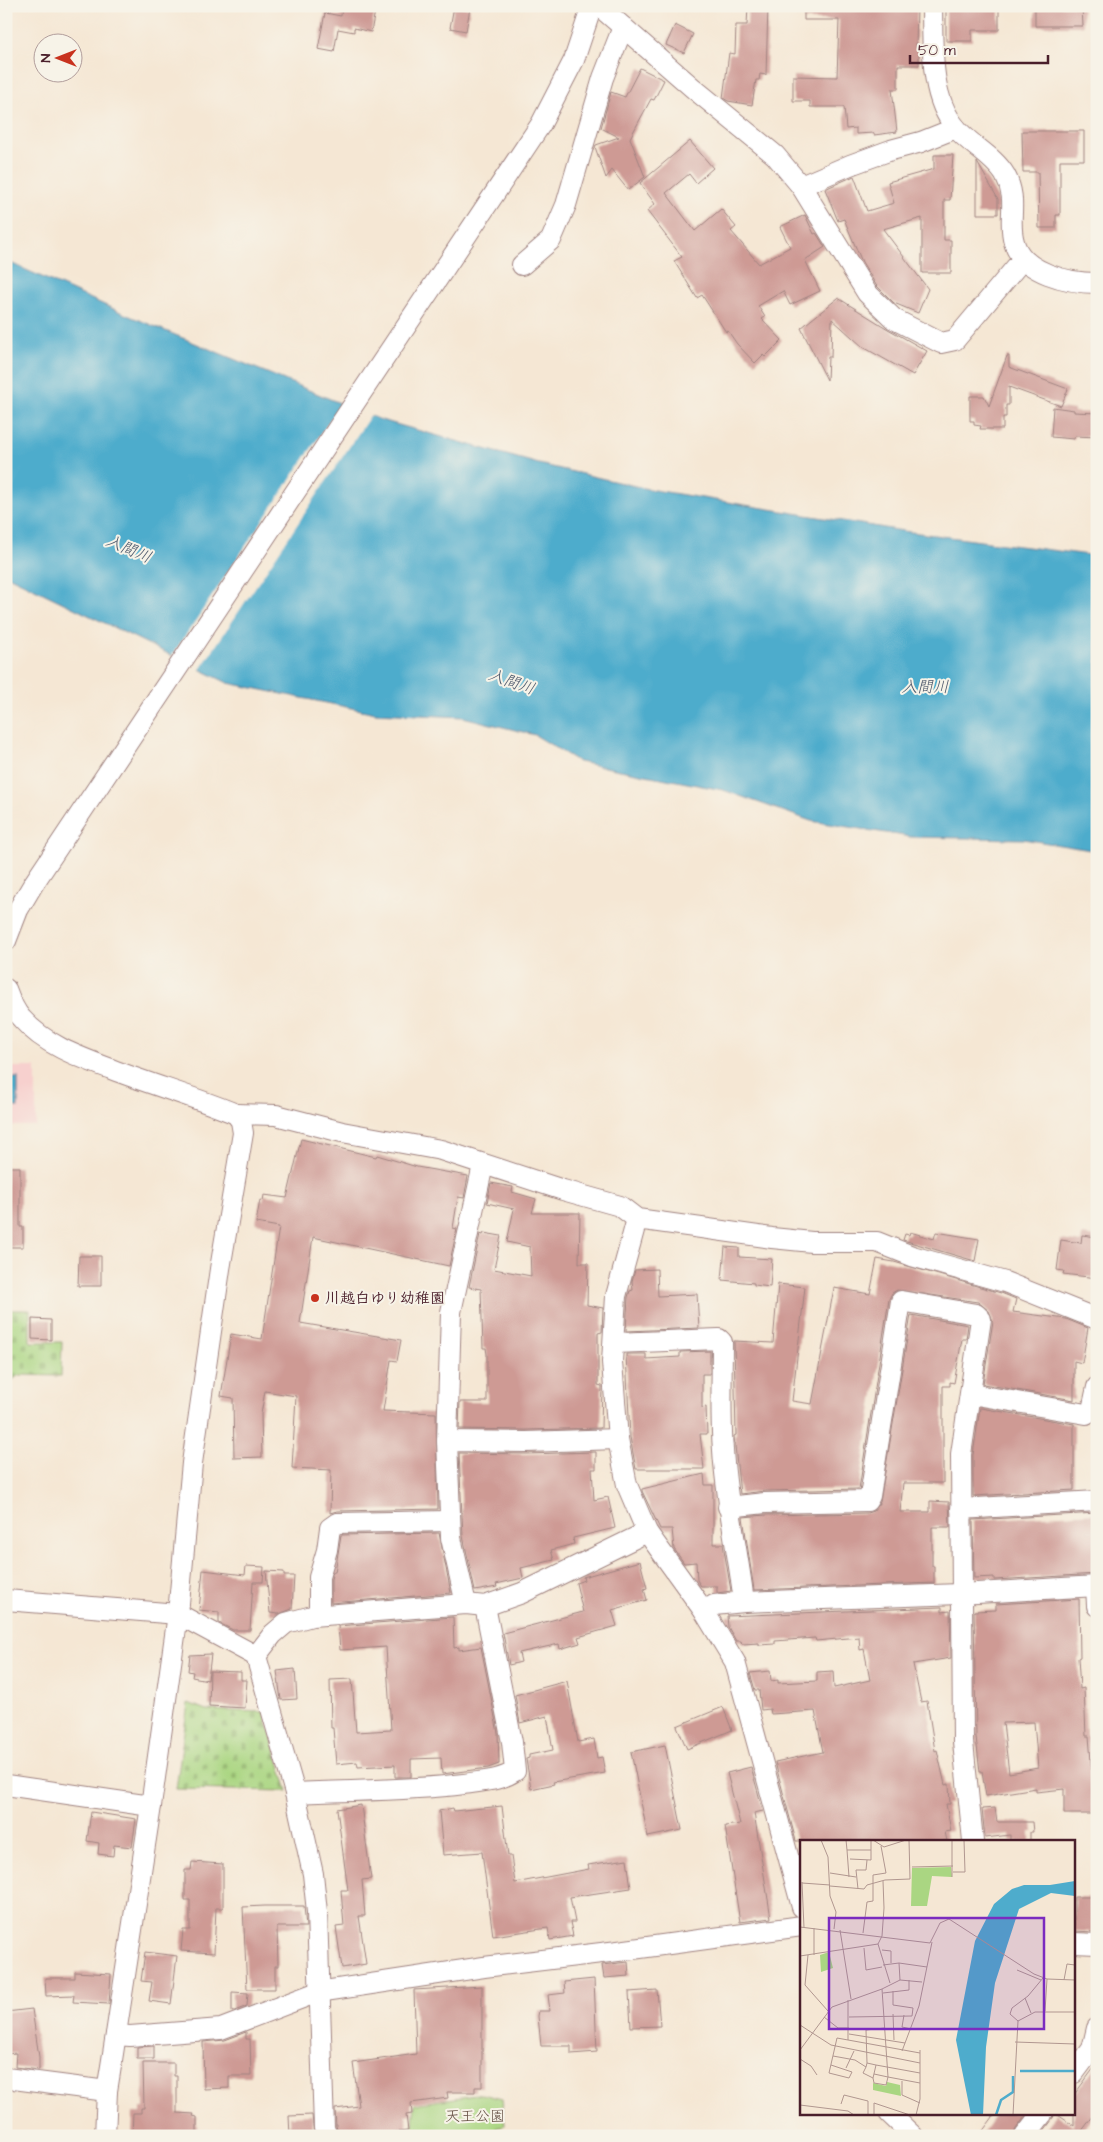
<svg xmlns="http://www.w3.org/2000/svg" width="1103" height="2142" viewBox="0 0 1103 2142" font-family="'Architects Daughter','Klee One',sans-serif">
	<defs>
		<pattern id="cemetery-stones" width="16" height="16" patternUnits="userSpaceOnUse" patternTransform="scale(1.25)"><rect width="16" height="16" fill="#aad682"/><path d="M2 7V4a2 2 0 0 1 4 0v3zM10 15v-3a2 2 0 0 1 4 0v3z" fill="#94b770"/></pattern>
	</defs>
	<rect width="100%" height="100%" fill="#f7f3e8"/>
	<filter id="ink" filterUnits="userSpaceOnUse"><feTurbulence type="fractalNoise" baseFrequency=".02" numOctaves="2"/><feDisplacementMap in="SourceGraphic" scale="10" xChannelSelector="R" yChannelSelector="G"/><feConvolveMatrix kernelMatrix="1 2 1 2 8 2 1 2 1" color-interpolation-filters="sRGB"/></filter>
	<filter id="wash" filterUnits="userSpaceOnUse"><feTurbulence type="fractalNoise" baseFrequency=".0096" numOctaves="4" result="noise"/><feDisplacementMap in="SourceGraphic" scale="20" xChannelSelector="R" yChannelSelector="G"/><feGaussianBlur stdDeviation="1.12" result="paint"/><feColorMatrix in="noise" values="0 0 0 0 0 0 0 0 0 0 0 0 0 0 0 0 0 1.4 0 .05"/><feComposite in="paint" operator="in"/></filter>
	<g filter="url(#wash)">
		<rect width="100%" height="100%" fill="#f5e7d4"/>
		<rect fill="#f7d0ce" x="6" y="1067" width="30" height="59"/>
		<g fill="url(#cemetery-stones)" stroke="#7a7a56">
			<polygon points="6,1310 30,1310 30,1342 62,1342 61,1376 19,1375 6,1385"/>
			<polygon points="188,1703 206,1710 264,1712 288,1791 176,1789"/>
		</g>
		<polygon fill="#aad682" stroke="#7a7a56" points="482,2094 502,2099 505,2125 497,2127 500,2136 404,2136 412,2134 415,2104"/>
		<g fill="#4eaccc" stroke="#4c667c">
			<polygon points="6,261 127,315 381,420 539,464 648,489 903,531 1097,556 1097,851 1023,839 911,837 811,821 723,790 579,762 535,735 463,717 376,713 228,683 6,575"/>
			<rect x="6" y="1078" width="12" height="29"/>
		</g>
		<polygon fill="#f5e7d4" points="343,401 372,413 199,671 171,657"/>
		<g id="blocks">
			<g fill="#ce9a94" fill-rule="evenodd">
				<polygon points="342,6 376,6 371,32 354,28 354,32 338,29 334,52 318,49 325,13 341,16"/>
				<polygon points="454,6 470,8 466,31 450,28"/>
				<polygon points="748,6 768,6 766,75 760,74 759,80 756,80 752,105 728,101 723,98 729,53 735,54 736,25 747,25"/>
				<polygon points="804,6 917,6 916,48 919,48 919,65 898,65 898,89 892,89 897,132 874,135 874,133 856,134 856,128 846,129 844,107 810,107 810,101 793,101 793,76 837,77 839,20 804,20"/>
				<polygon points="946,6 999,6 999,30 972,30 972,41 946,41"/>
				<polygon points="1035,6 1082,6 1083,26 1035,26"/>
				<polygon points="675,25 693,34 684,53 666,45"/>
				<polygon points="640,68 664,80 654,100 651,99 630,138 645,177 628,190 612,170 606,178 595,147 596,145 619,137 601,128 611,92 625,97"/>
				<polygon points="1022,131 1084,131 1084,160 1060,160 1060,215 1056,215 1056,228 1039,228 1038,172 1023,172"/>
				<polygon points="690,141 713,168 696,183 689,174 666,193 695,231 721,209 736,227 731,231 759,264 790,247 780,227 805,215 814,234 816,233 825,247 805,260 820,291 790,305 783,291 758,306 765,317 762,319 782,340 765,357 763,355 755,363 737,344 728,331 726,332 702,295 697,298 674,261 682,257 647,211 655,204 640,183"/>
				<polygon points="934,155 953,155 950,200 944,200 944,240 951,240 951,273 922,273 922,218 883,229 928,289 918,313 894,303 876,285 862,262 844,219 838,221 825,189 854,176 867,211 894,203 888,182 934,169"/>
				<polygon points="977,162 998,199 998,214 977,214"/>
				<polygon points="838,298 888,329 927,351 913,375 863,347 832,319 831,357 828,357 827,380 801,328"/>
				<polygon points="1007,356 1009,356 1009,367 1068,389 1061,406 1009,387 1009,405 1006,405 1006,417 1003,417 1003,429 980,429 981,426 974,425 974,421 970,421 970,396 984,396 989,406"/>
				<polygon points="1053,407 1074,410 1074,412 1097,413 1097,437 1075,436 1074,439 1051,437"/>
				<polygon points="301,1139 376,1157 377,1155 417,1167 468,1176 464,1198 458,1197 453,1228 457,1229 449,1266 313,1237 300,1323 401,1340 397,1361 391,1360 383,1411 436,1413 438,1509 337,1511 330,1513 331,1470 292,1468 296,1396 265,1391 261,1414 262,1457 234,1458 233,1398 221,1396 231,1334 262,1339 279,1227 256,1223 260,1200 263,1201 264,1195 287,1198"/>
				<polygon points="6,1167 20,1167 20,1227 23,1227 23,1247 6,1247"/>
				<polygon points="491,1183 513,1187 512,1192 536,1199 532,1213 580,1213 579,1263 588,1263 587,1305 603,1308 602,1332 598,1333 598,1385 602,1386 601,1428 526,1430 459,1429 460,1402 487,1402 487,1354 486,1348 483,1348 481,1289 469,1287 480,1234 483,1235 484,1233 501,1236 494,1269 531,1276 530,1247 507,1242 514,1209 487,1203"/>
				<polygon points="910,1232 934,1239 936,1232 979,1239 975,1261 903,1240 905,1234 909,1235"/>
				<polygon points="1082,1235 1097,1237 1097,1278 1063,1274 1064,1271 1057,1270 1061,1240 1081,1243"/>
				<polygon points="725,1247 739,1248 739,1257 772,1259 770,1287 754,1285 754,1283 722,1280"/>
				<polygon points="79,1256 101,1256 101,1286 78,1286"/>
				<polygon points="877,1259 894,1262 1001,1293 1016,1299 1013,1312 1066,1319 1088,1328 1082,1363 1074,1361 1074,1400 983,1384 993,1321 989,1311 978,1302 897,1290 892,1293 889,1299 859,1489 765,1491 740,1494 734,1436 736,1435 734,1341 773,1343 778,1284 805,1287 792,1401 812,1404 834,1288 870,1294"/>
				<polygon points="657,1269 658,1296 697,1294 699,1328 626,1331 628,1297 630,1291 633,1290 632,1281 635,1270"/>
				<polygon points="911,1315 968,1325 966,1339 962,1339 954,1383 950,1382 950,1386 943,1386 943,1483 903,1483 900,1512 930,1512 930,1501 949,1502 950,1527 932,1527 932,1566 934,1566 934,1583 754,1590 743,1517 766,1515 867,1513 873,1511 880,1502"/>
				<polygon points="32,1319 51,1320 51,1340 32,1339"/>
				<polygon points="710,1351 710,1374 702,1374 702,1408 706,1407 707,1434 700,1434 704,1469 636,1469 630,1437 626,1354 646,1354 646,1359 680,1357 680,1352"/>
				<polygon points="980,1408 1074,1424 1074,1490 973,1496 973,1455"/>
				<polygon points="596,1452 596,1469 592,1469 594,1500 608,1497 615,1528 573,1538 574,1544 551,1550 554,1560 521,1568 523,1578 496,1584 497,1587 475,1591 463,1536 459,1453 526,1454"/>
				<polygon points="704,1474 705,1485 713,1485 713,1544 723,1544 731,1591 717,1593 717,1586 701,1586 697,1580 696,1562 684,1563 674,1549 672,1529 660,1529 642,1491 642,1489"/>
				<polygon points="1097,1513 1097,1574 994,1580 994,1577 974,1578 973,1520"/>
				<polygon points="439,1533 451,1593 331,1603 331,1579 333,1572 335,1572 341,1535"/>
				<polygon points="640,1561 647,1588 644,1589 647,1600 612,1610 617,1626 578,1637 580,1643 560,1649 559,1644 519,1653 521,1662 509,1665 503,1633 583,1612 576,1583 584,1580 583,1577"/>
				<polygon points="246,1566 264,1567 263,1582 253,1582 250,1630 233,1630 219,1623 219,1612 199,1610 203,1570 245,1575"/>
				<polygon points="266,1571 284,1572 284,1576 294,1576 292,1609 279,1614 270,1613"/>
				<path d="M 1079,1599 L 1080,1657 L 1078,1658 L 1080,1689 L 1084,1688 L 1086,1736 L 1089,1736 L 1092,1774 L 1094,1774 L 1094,1790 L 1097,1790 L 1097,1814 L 1064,1814 L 1064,1789 L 1036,1792 L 1036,1788 L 986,1796 L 982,1772 L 980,1772 L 976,1737 L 974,1611 L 996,1610 L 996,1604 ZM 1034,1722 L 1038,1768 L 1009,1773 L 1003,1723 Z"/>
				<polygon points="942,1607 942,1612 950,1611 951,1658 913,1664 921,1702 927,1701 935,1751 937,1750 945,1785 949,1784 950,1804 946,1804 951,1831 945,1832 947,1841 796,1841 775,1762 823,1752 815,1711 771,1714 770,1709 761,1710 759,1690 755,1690 750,1673 770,1671 771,1681 778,1680 778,1683 817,1681 817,1672 833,1671 834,1688 870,1680 864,1649 860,1650 859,1637 816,1641 815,1638 775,1641 775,1644 759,1645 759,1643 742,1644 741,1641 736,1641 728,1627 727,1616"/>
				<polygon points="453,1617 454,1648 459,1647 459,1650 481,1647 498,1733 499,1764 488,1768 442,1774 441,1758 411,1759 411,1777 395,1777 395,1765 358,1767 357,1762 336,1764 333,1728 331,1728 330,1680 352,1679 356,1732 391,1730 386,1647 340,1650 338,1626"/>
				<polygon points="211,1654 208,1680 192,1677 193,1672 188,1671 190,1655"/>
				<polygon points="295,1669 297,1699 281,1700 277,1671"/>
				<polygon points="210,1671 241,1672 241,1680 247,1680 245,1708 209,1706"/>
				<polygon points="567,1681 578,1742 594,1739 597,1758 602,1757 605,1773 553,1782 554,1784 531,1789 526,1759 529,1758 529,1755 553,1750 547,1716 520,1723 515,1695"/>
				<polygon points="723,1707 732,1730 687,1749 677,1726"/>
				<polygon points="665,1745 682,1830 648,1837 631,1752"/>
				<polygon points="751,1767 763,1811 754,1813 771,1918 740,1922 725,1826 740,1824 727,1773"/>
				<polygon points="361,1805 371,1879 362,1880 365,1916 359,1916 366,1964 342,1968 336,1927 344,1926 341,1890 348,1890 337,1809"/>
				<polygon points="502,1806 508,1856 511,1856 515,1883 589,1869 588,1865 627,1859 631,1888 570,1897 575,1922 570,1922 573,1936 550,1940 548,1928 493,1936 482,1852 443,1855 439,1811 453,1808 454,1811"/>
				<polygon points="995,1808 997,1822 1032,1822 1033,1832 1030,1832 1030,1841 1010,1841 1010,1835 985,1838 982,1809"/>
				<polygon points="91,1812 136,1819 132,1847 114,1845 113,1856 98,1854 99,1843 87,1841"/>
				<polygon points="192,1862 223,1864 223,1908 216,1908 214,1953 181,1951 183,1930 190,1930 190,1900 185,1900 185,1870 191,1870"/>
				<polygon points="1074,1897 1096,1897 1095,1932 1074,1931"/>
				<polygon points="265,1906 304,1906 306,1927 277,1927 278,1966 275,1966 275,1989 247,1989 243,1907"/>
				<polygon points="145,1952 177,1956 171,2004 149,2001 152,1982 141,1981"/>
				<polygon points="628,1962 629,1976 604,1978 602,1965"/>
				<polygon points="75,1972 111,1974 109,2004 73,2002 74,1995 46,1996 45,1978 75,1978"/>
				<polygon points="594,1979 597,2052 571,2054 571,2046 541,2046 538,2016 539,2011 550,2011 548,1995 565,1993 564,1982"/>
				<polygon points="482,1986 482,2087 475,2087 475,2092 447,2092 448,2098 411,2103 412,2114 406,2115 408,2131 378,2134 378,2136 339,2136 336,2126 335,2109 359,2106 353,2063 416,2054 414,1990"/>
				<polygon points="657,1990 660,2026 631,2027 629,1992"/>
				<polygon points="232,1992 248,1993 247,2006 232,2012"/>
				<polygon points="32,2009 39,2057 39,2070 15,2067 16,2053 6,2054 6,2012"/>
				<polygon points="246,2032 246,2039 250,2039 251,2076 229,2076 229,2088 204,2089 203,2042 225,2040"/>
				<polygon points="154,2046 154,2059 137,2059 137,2047"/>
				<polygon points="143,2063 174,2063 174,2076 177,2076 177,2113 194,2114 193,2116 197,2117 197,2136 132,2136 133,2113 141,2113 141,2108 144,2108"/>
				<polygon points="1097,2064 1097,2111 1081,2132 1086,2136 1040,2136 1052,2120 1055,2113 1074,2126 1074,2095"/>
				<polygon points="996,2113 1028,2113 1016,2129 1013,2136 979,2136"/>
				<polygon points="312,2115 314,2136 290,2136 289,2116"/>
			</g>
		</g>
	</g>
	<g filter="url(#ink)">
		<use href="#blocks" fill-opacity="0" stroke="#a08380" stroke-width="1"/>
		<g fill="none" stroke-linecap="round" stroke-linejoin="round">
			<g stroke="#a08380" stroke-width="22">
				<g id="minor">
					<polyline points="599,6 693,88 775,155 801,186 867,293 894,319 941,343 955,340 1022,260"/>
					<path d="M 932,6 C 933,45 929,96 956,128 C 970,145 994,156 1005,175 C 1019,201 1007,219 1014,242 C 1022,273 1069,283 1097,283"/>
					<polyline points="801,186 850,165 891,150 921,142 956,128"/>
					<polyline points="522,265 551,240 566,205 603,78 623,27"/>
					<polyline points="6,941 18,910 34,883 541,124 574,60 592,6"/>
					<path d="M 6,989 C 10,1000 14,1011 22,1019 C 45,1045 79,1057 111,1069 C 152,1085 195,1097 236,1114 L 241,1121 L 243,1133 L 220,1269 L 192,1463 L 178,1614 L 151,1806 L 112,2060 L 107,2091 L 105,2136"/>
					<polyline points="236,1114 276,1115 342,1132 441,1150 563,1190 620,1206 637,1219 772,1238 812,1242 877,1242 912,1256 1005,1282 1097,1319"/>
					<polyline points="637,1219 616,1296 612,1362 618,1439 627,1485 647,1532 704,1611 714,1605 744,1602 960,1594 1097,1586"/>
					<path d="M 614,1343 L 719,1339 L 722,1342 C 722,1378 720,1414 723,1450 C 726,1501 738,1551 744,1602"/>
					<polyline points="971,1394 1086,1414 1092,1410 1097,1387"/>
					<polyline points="447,1441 451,1312 483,1165"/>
					<polyline points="728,1507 765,1503 867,1501 870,1496 901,1301 976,1314 981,1319 961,1454 963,1742 973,1841"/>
					<polyline points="961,1509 1097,1501"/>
					<polyline points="1096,1586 1097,1606"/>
					<polyline points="6,1600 178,1614 256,1656 295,1793 313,1874 317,1912 324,2128 327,2136"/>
					<polyline points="466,1604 451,1538 447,1441 526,1442 618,1439"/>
					<polyline points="704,1611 735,1662 802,1907"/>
					<polyline points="319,1615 319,1577 327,1550 330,1528 337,1523 449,1521"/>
					<polyline points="256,1656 273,1634 286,1623 312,1616 466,1604 485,1606 522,1593 647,1532"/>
					<polyline points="6,1785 151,1806"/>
					<path d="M 295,1793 C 352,1790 408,1791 464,1784 C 482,1781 500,1781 515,1771 L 512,1742 L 485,1606"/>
					<polyline points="1074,1943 1097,1944"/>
					<polyline points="116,2035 130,2036 221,2029 318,1992 484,1967 618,1951 802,1926"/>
					<polyline points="1074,2073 1092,2049 1097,2028"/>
					<polyline points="6,2078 107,2091"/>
					<polyline points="889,2113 913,2136"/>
					<polyline points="1025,2136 1043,2113"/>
				</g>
			</g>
			<use href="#minor" stroke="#fff" stroke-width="20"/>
		</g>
	</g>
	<circle fill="#c8321e" stroke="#f7f3e8" stroke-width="2" cx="315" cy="1298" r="5"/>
	<g text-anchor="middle" stroke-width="4" stroke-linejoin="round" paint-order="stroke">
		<g font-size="15" font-weight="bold" fill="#4a1f2b" stroke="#f7f3e8" text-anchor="start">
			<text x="325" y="1303">川越白ゆり幼稚園</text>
		</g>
		<g font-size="15" fill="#624d41" stroke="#f7f3e8">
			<text x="475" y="2121">天王公園</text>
		</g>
		<g font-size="16" font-style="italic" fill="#4c576b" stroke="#f7f3e8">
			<text transform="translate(129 548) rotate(23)" y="6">入間川</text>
			<text transform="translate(512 681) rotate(19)" y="6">入間川</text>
			<text x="925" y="692">入間川</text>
		</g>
	</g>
	<g transform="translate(800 1840)">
		<rect width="275" height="275" fill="#f5e7d4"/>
		<path d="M 151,27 L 152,37 L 132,36 L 127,66 L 111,66 L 112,28 ZM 29,112 L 33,128 L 21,132 L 20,115 ZM 87,242 L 100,245 L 101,256 L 73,250 L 73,243 L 86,246 Z" fill="#aad682"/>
		<path d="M 275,41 L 275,56 L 251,53 L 219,69 L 195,143 L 186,207 L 183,275 L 171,275 L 156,200 L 175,101 L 194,64 L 212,49 L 224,45 L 250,45 Z" fill="#4eaccc"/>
		<path fill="none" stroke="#4eaccc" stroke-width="2.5" d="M 220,231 L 275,231M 196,275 L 201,260 L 213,252 L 213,236"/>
		<path fill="none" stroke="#b19790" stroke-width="1" d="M 21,0 L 28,17 L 30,56 L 36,72 L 34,89M 46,0 L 47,10 L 71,10M 73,0 L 84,7 L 106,0M 80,0 L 97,0M 152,0 L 152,37M 47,10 L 49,37M 0,12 L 0,42M 50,19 L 71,20 L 71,0M 112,27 L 153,26M 153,32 L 165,32 L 164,0M 30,33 L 56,37M 2,42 L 4,88M 2,43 L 30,45M 30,46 L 64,49 L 67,45 L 85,40 L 110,39 L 109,0M 58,49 L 56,30 L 66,30 L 67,20M 0,87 L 130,103 L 140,83 L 149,79 L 234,134 L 247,139 L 275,140M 14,88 L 14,115M 40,90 L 51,159M 63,93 L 67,62 L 73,61 L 73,35 L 86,33 L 81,6M 78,104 L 90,143M 64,108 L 66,130 L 82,127M 82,110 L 91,111 L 91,123M 8,115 L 5,145 L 28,171M 0,116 L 78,104 L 82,96 L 84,68 L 83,41M 99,123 L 127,127M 83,125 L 99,123 L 100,140M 217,130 L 241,140M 264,140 L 267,124 L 275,125M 83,153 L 109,150 L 109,140M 225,158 L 231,173M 245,171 L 247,139M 93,174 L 94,200M 104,175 L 102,187 L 111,189M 24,177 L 38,188 L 49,188M 49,177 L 112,176 L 113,168 L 93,165 L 93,151M 218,181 L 210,174 L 212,168 L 228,156 L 243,138M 0,185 L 31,205 L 120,223M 49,194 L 105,203M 48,200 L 48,160M 215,202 L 275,204M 0,210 L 32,167 L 82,149M 102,211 L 119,166 L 132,102M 33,216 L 55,220 L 66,227 L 63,233 L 73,238 L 76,225 L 67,223 L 66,227M 0,219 L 11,226 L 17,235M 67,223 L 66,190 L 85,188M 31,225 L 52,232 L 49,238 L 29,233 L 37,198 L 120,213M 76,225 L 120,233M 46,228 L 54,211M 73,238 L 74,243 L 86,245 L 88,237 L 74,234M 102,241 L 102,255 L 120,263M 120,243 L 88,237 L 82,149 L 100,140 L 122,142M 41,264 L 44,255 L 68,261 L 68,275M 0,265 L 48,271 L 54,275M 74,275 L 74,263 L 110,275M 116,275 L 120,259 L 120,210M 213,275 L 218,181 L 235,172 L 275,172"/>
		<path fill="#7b2cbf" fill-opacity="0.15" stroke="#7b2cbf" stroke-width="2.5" d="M 29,78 L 244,78 L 244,189 L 29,189 Z"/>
		<rect width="275" height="275" fill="none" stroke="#4a1f2b" stroke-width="2.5"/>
	</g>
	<rect width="1103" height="2142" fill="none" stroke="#f7f3e8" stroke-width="25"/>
	<g transform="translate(58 58) rotate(270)"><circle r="24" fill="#f7f3e8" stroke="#b29e9c"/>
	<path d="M0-4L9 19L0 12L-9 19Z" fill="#c8321e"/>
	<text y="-8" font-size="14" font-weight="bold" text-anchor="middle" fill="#4a1f2b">N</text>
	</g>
	<path d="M910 55v8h138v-8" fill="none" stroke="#4a1f2b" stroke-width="2.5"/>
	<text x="918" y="55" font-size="15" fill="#4a1f2b" stroke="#f7f3e8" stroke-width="4" paint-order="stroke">50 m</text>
</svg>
